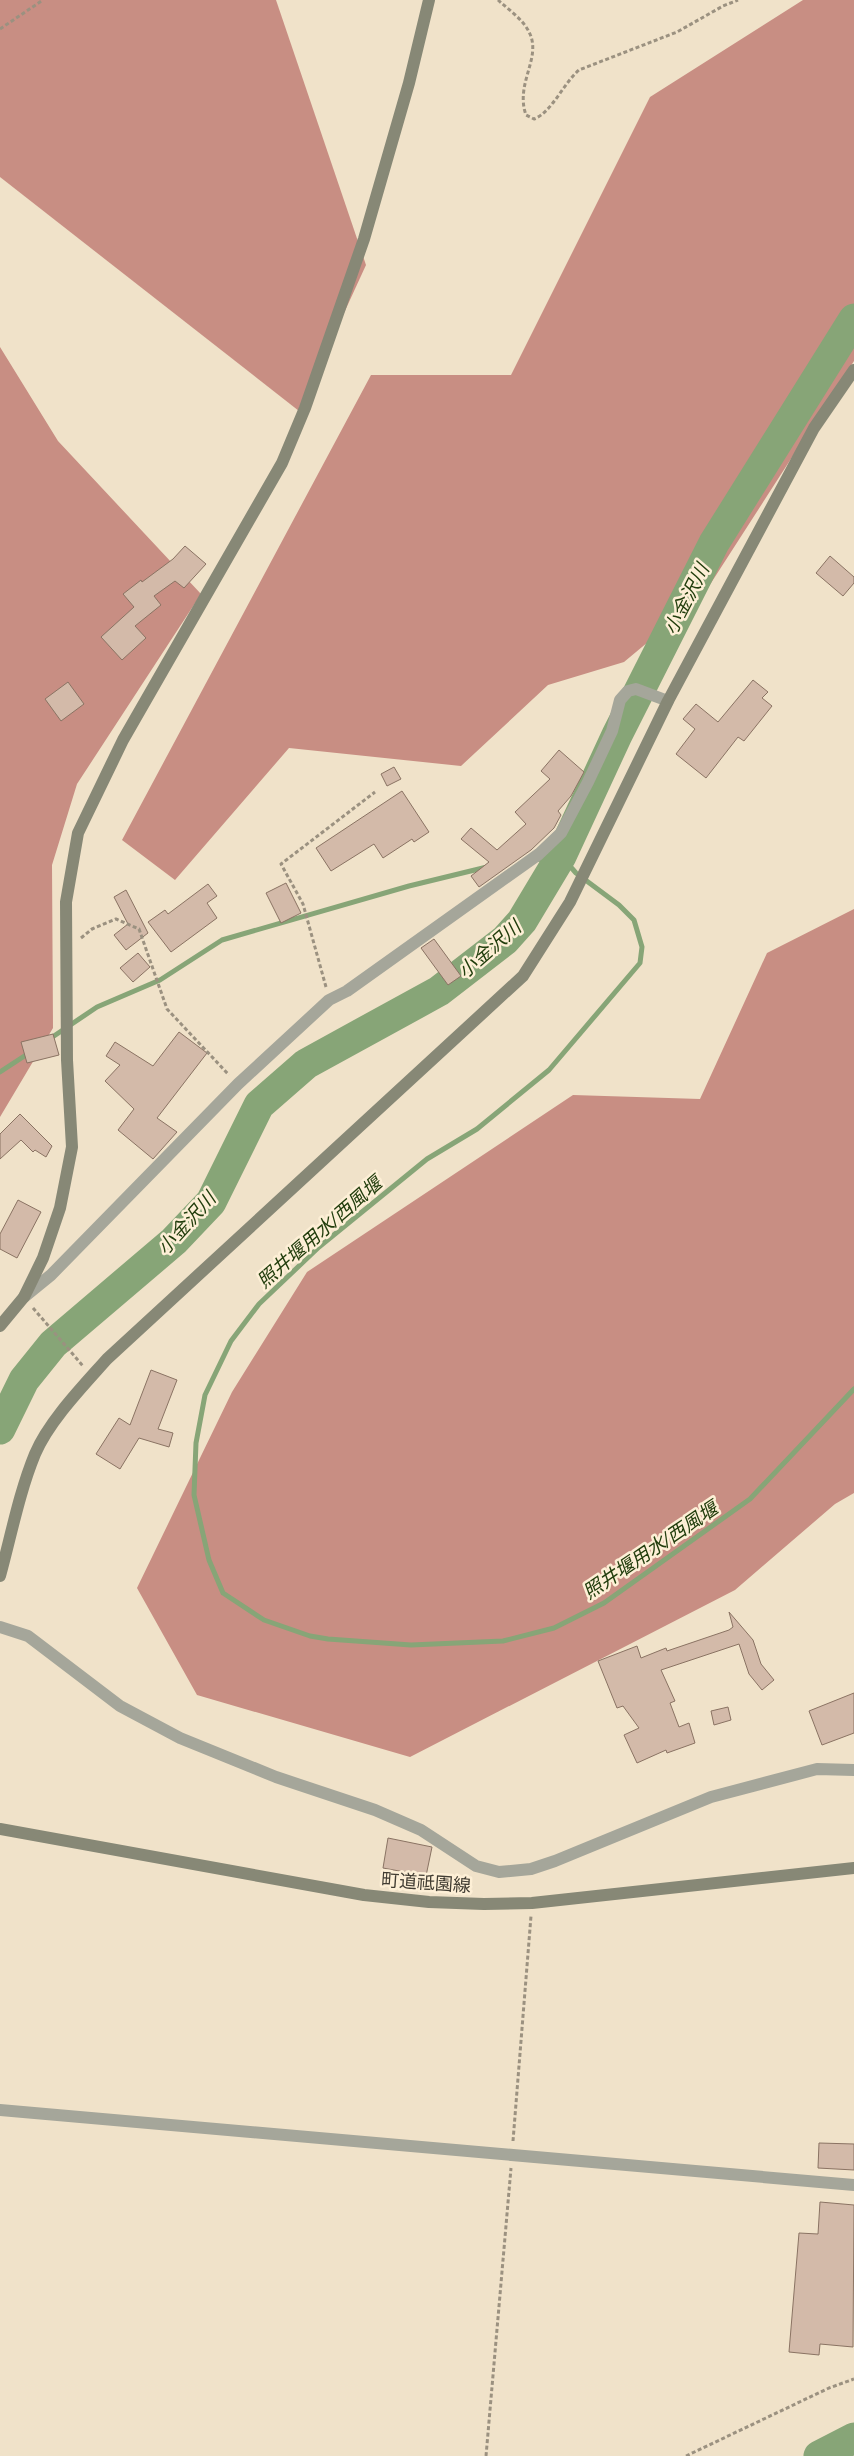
<svg xmlns="http://www.w3.org/2000/svg" width="854" height="2456" viewBox="0 0 854 2456" font-family="Mulish,'Noto Sans JP',sans-serif">
	<rect width="100%" height="100%" fill="#f0e2c9"/>
	<g fill="#c88e83">
		<polygon points="0,0 276,0 366,265 299,411 0,177"/>
		<polygon points="803,0 854,0 854,361 702,597 624,662 548,685 461,766 289,748 175,880 122,840 371,375 511,375 650,97"/>
		<polygon points="0,347 58,441 201,594 77,784 52,865 53,1028 0,1117"/>
		<polygon points="854,909 854,1493 835,1504 735,1590 410,1757 197,1695 137,1588 232,1392 307,1272 573,1095 700,1099 767,953"/>
	</g>
	<g fill="none" stroke-linecap="round" stroke-linejoin="round">
		<g stroke="#87a577" stroke-width="5">
			<polyline points="535,859 550,860 561,856 576,873 619,905 634,920 642,947 640,963 549,1070 477,1129 427,1159 319,1247 259,1304 231,1341 205,1395 196,1443 194,1495 209,1560 223,1593 264,1620 310,1636 328,1639 411,1645 503,1641 554,1628 604,1603 750,1499 854,1389"/>
			<polyline points="48,1040 97,1007 160,980 222,940 409,886 487,867"/>
			<polyline points="0,1072 29,1053"/>
		</g>
		<g stroke="#87a577" stroke-width="31">
			<polyline points="0,1429 24,1380 53,1344 174,1241 211,1202 259,1105 306,1064 439,991 505,940 522,921 561,856 617,735 714,543 854,319"/>
			<polyline points="819,2456 854,2438"/>
		</g>
	</g>
	<g fill="#d3baa9" stroke="#8a7363">
		<polygon points="185,546 206,564 184,588 175,581 154,596 161,605 135,626 146,638 122,660 101,637 134,607 123,594 141,580 142,582 173,559"/>
		<polygon points="830,556 854,577 854,583 843,596 816,573"/>
		<polygon points="753,680 768,692 762,698 772,706 744,741 738,737 706,778 676,754 695,729 683,719 696,704 718,722"/>
		<polygon points="68,682 84,704 61,721 45,699"/>
		<polygon points="559,750 584,772 571,796 558,811 561,815 554,828 531,850 479,887 471,876 489,862 461,839 471,828 497,850 526,824 515,812 550,779 541,771"/>
		<polygon points="394,767 401,779 387,786 381,774"/>
		<polygon points="402,791 429,832 414,842 412,839 383,858 374,844 331,871 316,848"/>
		<polygon points="286,883 301,913 281,923 266,893"/>
		<polygon points="208,884 217,896 207,903 217,918 171,952 148,922 165,910 168,914"/>
		<polygon points="126,890 148,933 126,950 114,935 128,924 114,897"/>
		<polygon points="434,939 461,976 448,985 421,948"/>
		<polygon points="138,953 150,967 133,982 120,968"/>
		<polygon points="179,1032 207,1053 157,1118 177,1132 153,1159 118,1130 134,1109 105,1081 120,1065 106,1056 115,1042 153,1066"/>
		<polygon points="53,1034 59,1055 27,1063 21,1042"/>
		<polygon points="20,1114 52,1146 46,1157 35,1150 33,1152 21,1140 0,1159 0,1134"/>
		<polygon points="18,1200 41,1212 17,1258 0,1249 0,1234"/>
		<polygon points="151,1370 177,1380 158,1429 173,1433 169,1447 139,1438 120,1469 96,1454 119,1418 130,1425"/>
		<polygon points="729,1612 753,1640 761,1664 774,1680 762,1690 749,1674 739,1644 661,1670 675,1701 670,1703 679,1727 689,1723 695,1743 667,1753 666,1750 637,1763 624,1735 639,1728 623,1706 617,1708 598,1661 637,1646 641,1658 666,1648 667,1651 729,1630 733,1627"/>
		<polygon points="854,1693 854,1733 822,1745 809,1711"/>
		<polygon points="728,1707 731,1720 714,1725 711,1711"/>
		<polygon points="388,1838 432,1847 426,1876 383,1868"/>
		<polygon points="819,2143 854,2144 854,2170 818,2168"/>
		<polygon points="820,2202 854,2205 853,2347 820,2344 819,2355 789,2352 799,2233 818,2234"/>
	</g>
	<g fill="none" stroke-linecap="round" stroke-linejoin="round">
		<g stroke="#9b9180" stroke-width="3" stroke-dasharray="4 2.5" stroke-linecap="butt">
			<path d="M 498,0 C 509,10 524,20 530,34 C 541,59 515,84 526,115 L 534,119 C 552,112 563,84 579,70 L 677,32 L 723,6 L 738,0"/>
			<polyline points="0,29 43,0"/>
			<polyline points="81,938 92,929 116,919 139,929 167,1009 229,1075"/>
			<polyline points="326,987 303,904 281,864 375,792"/>
			<polyline points="33,1308 83,1366"/>
			<polyline points="513,2141 531,1916"/>
			<polyline points="486,2456 511,2168"/>
			<polyline points="686,2456 829,2388 854,2379"/>
		</g>
		<g stroke="#a5a69a" stroke-width="12">
			<polyline points="24,1297 51,1275 238,1084 329,1000 347,991 539,854 561,833 588,782 612,731 620,700 628,691 636,689 668,701"/>
			<polyline points="0,1627 28,1636 120,1706 180,1738 276,1777 375,1810 421,1830 476,1866 499,1872 531,1869 555,1861 711,1797 817,1769 854,1770"/>
			<polyline points="0,2110 854,2185"/>
		</g>
		<g stroke="#878876" stroke-width="12">
			<polyline points="0,1326 24,1297 43,1258 60,1208 72,1147 67,1060 66,902 78,833 123,740 282,463 305,408 364,239 409,83 429,0"/>
			<path d="M 0,1576 C 11,1536 19,1493 35,1454 C 49,1421 83,1386 107,1359 L 523,976 L 570,902 L 668,701 L 814,428 L 854,370"/>
			<polyline points="0,1829 364,1895 429,1902 484,1904 532,1903 854,1868"/>
		</g>
	</g>
	<g text-anchor="middle" stroke-width="5" stroke-linejoin="round" paint-order="stroke">
		<g font-size="18" fill="#413c32" stroke="#fdefd6">
			<text transform="translate(426 1883) rotate(4)" y="6">町道祗園線</text>
		</g>
		<g font-size="19" font-style="italic" fill="#213d0c" stroke="#fdefd6">
			<text transform="translate(686 599) rotate(-63)" y="7">小金沢川</text>
			<text transform="translate(489 949) rotate(-41)" y="7">小金沢川</text>
			<text transform="translate(186 1223) rotate(-48)" y="7">小金沢川</text>
			<text transform="translate(319 1232) rotate(-41)" y="7">照井堰用水/西風堰</text>
			<text transform="translate(650 1550) rotate(-34)" y="7">照井堰用水/西風堰</text>
		</g>
	</g>
</svg>
